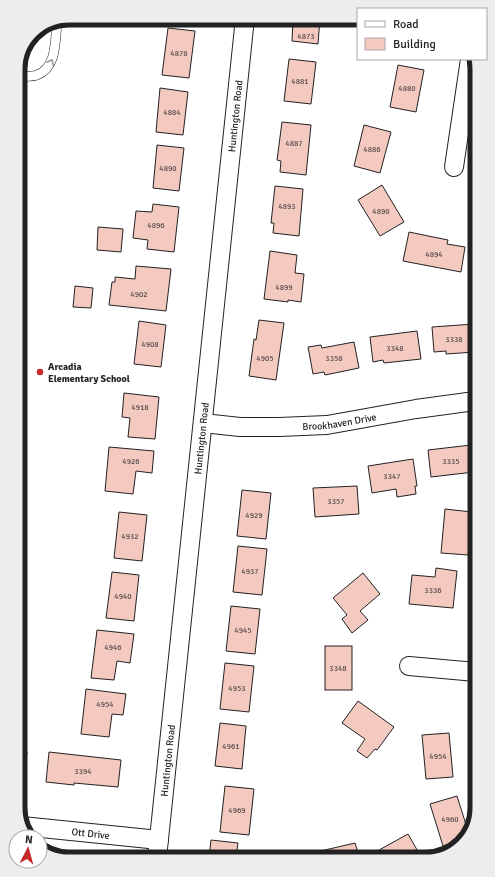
<svg xmlns="http://www.w3.org/2000/svg" width="495" height="877" viewBox="0 0 495 877" font-family="Signika,sans-serif">
	<rect width="100%" height="100%" fill="#fff"/>
	<g fill="#f3c9c0" stroke="#222">
		<polygon points="293,18 320,18 318,44 292,41"/>
		<polygon points="168,28 195,31 189,78 162,75"/>
		<polygon points="289,59 316,62 311,104 284,101"/>
		<polygon points="398,65 424,70 416,112 390,107"/>
		<polygon points="160,88 188,92 183,135 156,132"/>
		<polygon points="282,122 311,125 306,175 280,172 281,161 277,160"/>
		<polygon points="364,125 391,132 380,173 354,166"/>
		<polygon points="157,145 184,148 179,191 153,188"/>
		<polygon points="382,185 404,222 380,236 358,200"/>
		<polygon points="275,186 303,189 299,236 273,233 274,223 271,223"/>
		<polygon points="153,204 179,207 174,252 147,249 148,240 133,238 136,211 152,212"/>
		<polygon points="98,227 123,229 121,252 97,250"/>
		<polygon points="409,232 448,240 447,244 465,247 461,272 403,261"/>
		<polygon points="270,251 297,255 295,273 304,274 301,302 288,300 288,302 264,299"/>
		<polygon points="136,266 171,269 166,311 109,305 112,282 115,282 115,277 135,279"/>
		<polygon points="75,286 93,288 91,308 73,307"/>
		<polygon points="259,320 284,323 276,380 249,376 254,339 256,340"/>
		<polygon points="139,321 166,325 161,367 134,364"/>
		<polygon points="474,324 475,352 446,354 446,351 434,352 432,327"/>
		<polygon points="417,331 421,359 384,363 383,360 373,362 370,337"/>
		<polygon points="354,342 359,368 325,375 324,372 313,374 308,347 321,345 322,348"/>
		<polygon points="124,393 159,397 155,439 128,437 130,418 122,417"/>
		<polygon points="471,445 474,472 431,477 428,450"/>
		<polygon points="109,447 154,451 152,473 136,471 133,494 105,491"/>
		<polygon points="413,459 417,486 415,486 416,494 397,497 396,489 372,493 368,466"/>
		<polygon points="357,486 359,514 315,517 313,488"/>
		<polygon points="242,490 271,493 266,539 237,536"/>
		<polygon points="445,509 472,512 468,555 441,553"/>
		<polygon points="119,512 147,515 142,561 114,558"/>
		<polygon points="238,546 267,549 262,595 233,592"/>
		<polygon points="436,568 457,571 453,608 409,604 412,575 435,577"/>
		<polygon points="112,572 139,575 134,621 106,618"/>
		<polygon points="363,573 380,594 360,611 368,620 352,633 342,619 347,615 333,598"/>
		<polygon points="231,606 260,609 255,654 226,651"/>
		<polygon points="97,630 134,634 130,663 117,661 114,680 91,678"/>
		<rect x="325" y="646" width="27" height="44"/>
		<polygon points="225,663 254,666 249,712 220,709"/>
		<polygon points="86,689 126,694 123,715 112,714 109,737 81,734"/>
		<polygon points="358,701 394,727 377,750 375,749 367,758 357,751 365,739 342,723"/>
		<polygon points="220,723 246,726 242,769 215,766"/>
		<polygon points="449,733 453,777 426,779 422,735"/>
		<polygon points="22,752 27,752 24,777 22,777"/>
		<polygon points="49,752 121,760 118,787 74,783 74,785 46,782"/>
		<polygon points="225,786 254,789 249,835 220,832"/>
		<polygon points="457,796 469,834 464,840 443,846 430,804"/>
		<polygon points="408,834 420,855 371,856 370,855"/>
		<polygon points="211,840 238,843 236,857 209,857"/>
		<polygon points="355,843 359,856 313,856 312,853"/>
	</g>
	<g fill="none" stroke-linecap="round" stroke-linejoin="round">
		<g stroke="#222" stroke-width="10">
			<path id="service" d="M 18,77 C 24,76 31,77 37,75 C 57,68 55,40 57,23"/>
		</g>
		<g stroke="#222" stroke-width="20">
			<g id="minor">
				<polyline points="454,167 470,59"/>
				<path id="s1" d="M 203,423 L 240,427 L 279,427 L 327,425 L 416,409 L 475,401"/>
				<polyline points="409,666 476,672"/>
				<path id="s2" d="M 22,826 L 159,840"/>
				<path id="s3" d="M 157,858 L 245,18"/>
			</g>
		</g>
		<use href="#service" stroke="#fff" stroke-width="9"/>
		<use href="#minor" stroke="#fff" stroke-width="18"/>
	</g>
	<defs><path id="oneway-chevron" d="M-2-3.5L2.5 0L-2 3.5" fill="none" stroke-width="1.6" stroke-linecap="round" stroke-linejoin="round"/></defs>
	<use stroke="#9c9c9c" href="#oneway-chevron" transform="translate(51 62) rotate(-65)"/>
	<circle fill="#c62828" stroke="#fff" stroke-width="1.5" cx="40" cy="372" r="4"/>
	<g text-anchor="middle" stroke-width="3" stroke-linejoin="round" paint-order="stroke">
		<g font-size="8" fill="#564c4a">
			<text x="306" y="39">4873</text>
			<text x="179" y="56">4878</text>
			<text x="300" y="84">4881</text>
			<text x="407" y="91">4880</text>
			<text x="172" y="115">4884</text>
			<text x="294" y="146">4887</text>
			<text x="372" y="152">4886</text>
			<text x="168" y="171">4890</text>
			<text x="287" y="209">4893</text>
			<text x="381" y="214">4890</text>
			<text x="156" y="228">4896</text>
			<text x="434" y="257">4894</text>
			<text x="284" y="290">4899</text>
			<text x="139" y="297">4902</text>
			<text x="454" y="342">3338</text>
			<text x="150" y="347">4908</text>
			<text x="395" y="351">3348</text>
			<text x="265" y="361">4905</text>
			<text x="334" y="361">3358</text>
			<text x="140" y="410">4918</text>
			<text x="131" y="464">4926</text>
			<text x="451" y="464">3335</text>
			<text x="392" y="479">3347</text>
			<text x="336" y="504">3357</text>
			<text x="254" y="518">4929</text>
			<text x="130" y="539">4932</text>
			<text x="250" y="574">4937</text>
			<text x="433" y="593">3336</text>
			<text x="123" y="599">4940</text>
			<text x="243" y="633">4945</text>
			<text x="113" y="650">4946</text>
			<text x="338" y="671">3348</text>
			<text x="237" y="691">4953</text>
			<text x="105" y="707">4954</text>
			<text x="231" y="749">4961</text>
			<text x="438" y="759">4954</text>
			<text x="83" y="774">3394</text>
			<text x="237" y="813">4969</text>
			<text x="450" y="822">4960</text>
		</g>
		<g font-size="10" fill="#222" stroke="#fff">
			<text dy="4" stroke="none"><textPath href="#s3" startOffset="746">Huntington Road</textPath></text>
			<text dy="4" stroke="none"><textPath href="#s1" startOffset="137">Brookhaven Drive</textPath></text>
			<text dy="4" stroke="none"><textPath href="#s3" startOffset="422">Huntington Road</textPath></text>
			<text dy="4" stroke="none"><textPath href="#s3" startOffset="98">Huntington Road</textPath></text>
			<text dy="4" stroke="none"><textPath href="#s2" startOffset="69">Ott Drive</textPath></text>
		</g>
		<g font-size="10" font-weight="bold" fill="#222" stroke="#fff" text-anchor="start">
			<text x="48" y="370">Arcadia<tspan x="48" dy="12">Elementary School</tspan></text>
		</g>
	</g>
	<path d="M0 0H495V877H0ZM69 25H426A44 44 0 0 1 470 69V808A44 44 0 0 1 426 852H69A44 44 0 0 1 25 808V69A44 44 0 0 1 69 25Z" fill="#ededed" fill-rule="evenodd"/>
	<path fill="none" stroke="#222" stroke-width="5" d="M69 25H426A44 44 0 0 1 470 69V808A44 44 0 0 1 426 852H69A44 44 0 0 1 25 808V69A44 44 0 0 1 69 25Z"/>
	<rect x="357" y="8" width="130" height="52" fill="#ffffff" stroke="#a7a7a7"/>
	<rect x="365" y="21" width="20" height="6" fill="#ffffff" stroke="#a7a7a7"/>
	<text x="393" y="28" font-size="12" fill="#222222">Road</text>
	<rect x="365" y="38" width="20" height="12" fill="#f3c9c0" stroke="#a7a7a7"/>
	<text x="393" y="48" font-size="12" fill="#222222">Building</text>
	<g transform="translate(28 849) rotate(6)"><circle r="19" fill="#ffffff" stroke="#a7a7a7"/>
	<path d="M0-3L7 15L0 10L-7 15Z" fill="#c62828"/>
	<text y="-6" font-size="11" font-weight="bold" text-anchor="middle" fill="#222222">N</text>
	</g>
</svg>
